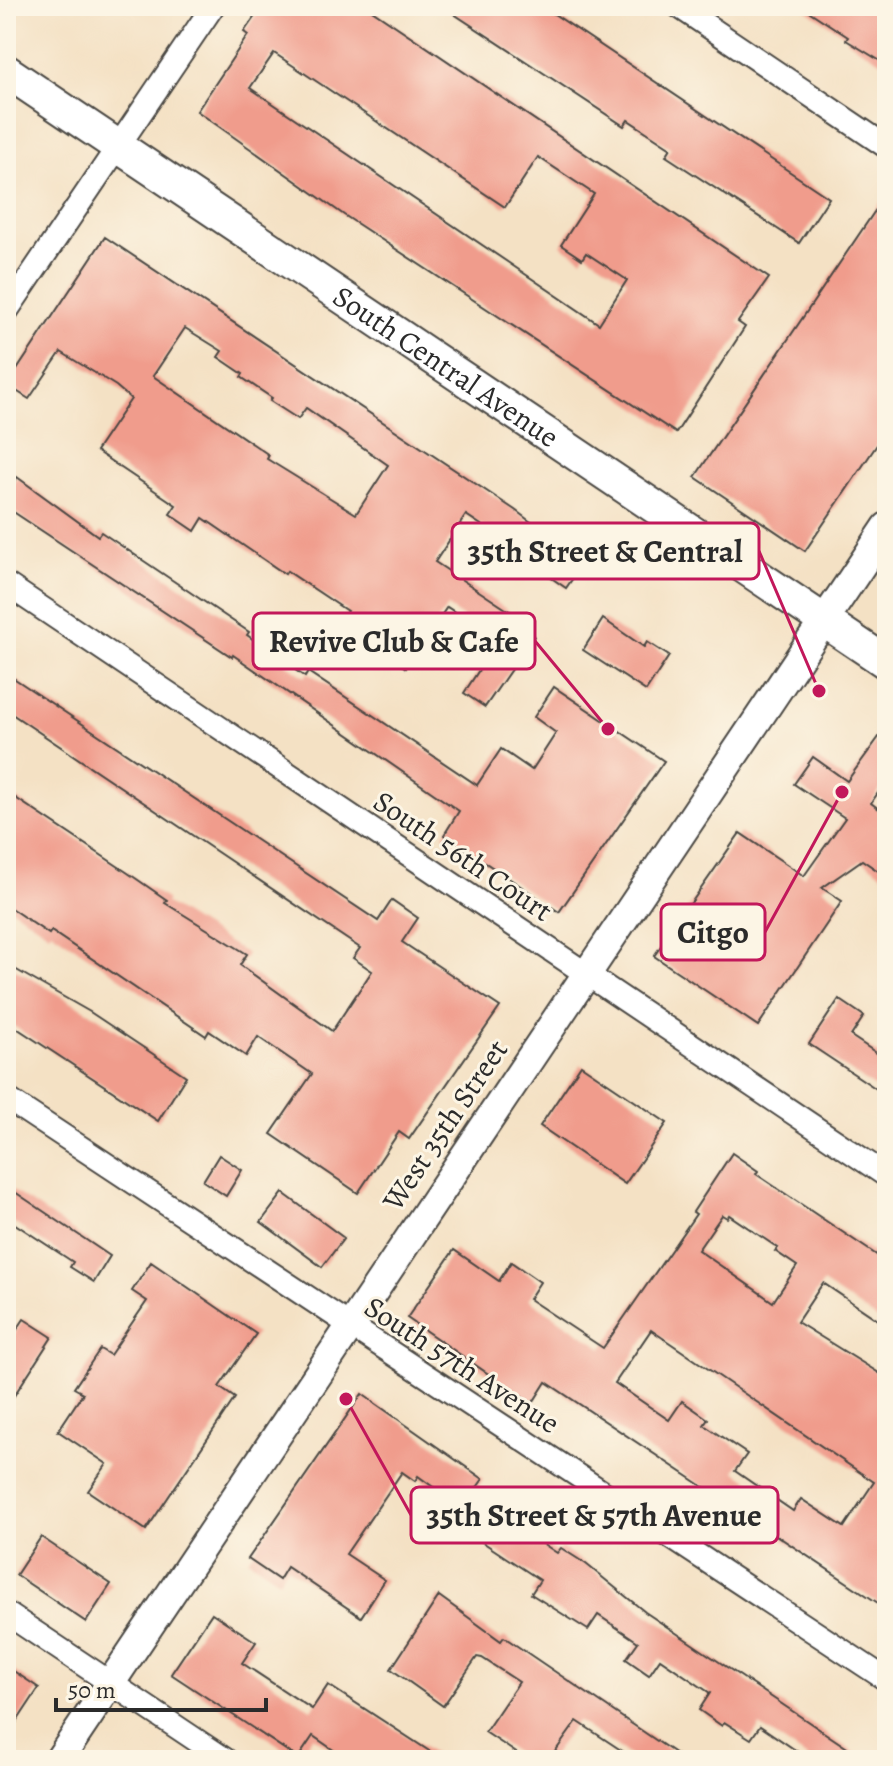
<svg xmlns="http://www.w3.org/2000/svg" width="893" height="1766" viewBox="0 0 893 1766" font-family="Alegreya,serif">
	<rect width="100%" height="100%" fill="#fcf5e5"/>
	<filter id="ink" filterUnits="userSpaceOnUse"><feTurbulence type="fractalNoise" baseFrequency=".0125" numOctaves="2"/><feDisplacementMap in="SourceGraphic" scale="16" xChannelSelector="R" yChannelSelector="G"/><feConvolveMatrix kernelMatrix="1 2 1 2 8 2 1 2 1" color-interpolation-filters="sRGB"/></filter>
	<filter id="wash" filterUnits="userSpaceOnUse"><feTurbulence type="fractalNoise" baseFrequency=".006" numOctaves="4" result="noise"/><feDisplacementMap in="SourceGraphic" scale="32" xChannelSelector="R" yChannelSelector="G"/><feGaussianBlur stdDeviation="1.8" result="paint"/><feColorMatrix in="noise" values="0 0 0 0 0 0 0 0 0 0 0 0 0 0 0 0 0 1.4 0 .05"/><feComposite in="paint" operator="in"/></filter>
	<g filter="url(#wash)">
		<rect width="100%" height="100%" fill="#f4e1c4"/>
		<g id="blocks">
			<g fill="#f09c8c" fill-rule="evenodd">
				<path d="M 262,6 L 366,6 L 769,278 L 738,322 L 745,327 L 676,433 L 344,215 L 197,111 L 248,35 L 244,32 ZM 274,53 L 505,207 L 538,157 L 594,194 L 561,245 L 582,259 L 586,253 L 627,280 L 599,324 L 250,88 Z"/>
				<polygon points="442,6 542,6 829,198 799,243 666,156 671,148 628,120 624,126"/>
				<polygon points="801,6 887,6 887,65 846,40 848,37"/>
				<polygon points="887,193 887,430 805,551 695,477"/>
				<path d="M 105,237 L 515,510 L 584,562 L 566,588 L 543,572 L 546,568 L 466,515 L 435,562 L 509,611 L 505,617 L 534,636 L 485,707 L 464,693 L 498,641 L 447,607 L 406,668 L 380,650 L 386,641 L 345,614 L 347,611 L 287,571 L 285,574 L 203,518 L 195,531 L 170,514 L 176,505 L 96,451 L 131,399 L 116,386 L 61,352 L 29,399 L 7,385 ZM 185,328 L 222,351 L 218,357 L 243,374 L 241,377 L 272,398 L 270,401 L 298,419 L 306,408 L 388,465 L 356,514 L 267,459 L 269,455 L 153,376 Z"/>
				<polygon points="17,477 98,536 101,532 249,632 247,635 305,677 308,672 477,785 501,749 532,770 556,733 534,717 554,687 664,761 559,912 444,835 459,811 233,655 232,657 6,507 6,493"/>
				<polygon points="603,619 644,647 647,642 669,656 646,691 583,650"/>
				<polygon points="6,673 378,921 392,900 418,918 402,942 500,1007 409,1139 399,1132 358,1193 271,1134 312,1074 258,1037 246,1056 209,1031 206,1036 51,931 49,934 6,905 6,809 14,797 128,873 167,900 165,903 247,954 240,965 332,1031 372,971 353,958 360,948 6,710"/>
				<polygon points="887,726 887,780 871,803 887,815 887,877 862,860 822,888 842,901 758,1026 654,956 740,833 804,876 845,818 794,784 813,757 847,781"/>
				<polygon points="6,964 90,1012 186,1076 158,1121 6,1021"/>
				<polygon points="839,999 864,1016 851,1036 887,1060 887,1096 809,1044"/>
				<polygon points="581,1065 667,1123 625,1184 540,1126"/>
				<path d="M 732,1153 L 758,1171 L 756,1174 L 887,1262 L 887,1326 L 823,1283 L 797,1322 L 887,1378 L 887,1609 L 546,1382 L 532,1404 L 407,1318 L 454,1250 L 499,1281 L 511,1262 L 540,1282 L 529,1299 L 603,1348 L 696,1214 L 693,1212 ZM 722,1215 L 727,1218 L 729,1215 L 778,1248 L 775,1251 L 797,1266 L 773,1302 L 698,1250 ZM 651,1330 L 874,1482 L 844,1527 L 801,1499 L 793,1511 L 735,1471 L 747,1454 L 704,1425 L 708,1419 L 682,1401 L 669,1420 L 615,1383 Z"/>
				<polygon points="219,1155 242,1170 226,1196 203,1181"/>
				<polygon points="6,1186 110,1256 94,1282 70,1267 73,1262 6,1218"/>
				<polygon points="283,1193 344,1238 322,1267 261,1222"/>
				<polygon points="151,1262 256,1334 219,1387 235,1398 146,1530 88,1491 107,1464 58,1431 83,1393 74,1388 100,1349 110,1355 147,1301 132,1291"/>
				<polygon points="24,1319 52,1337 6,1408 6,1346"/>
				<polygon points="362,1394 483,1479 462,1508 418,1476 415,1481 402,1472 346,1554 385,1580 361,1617 287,1567 279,1580 248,1559"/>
				<polygon points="498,1514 557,1553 561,1548 586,1564 645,1612 865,1760 810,1760 760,1726 751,1739 724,1722 722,1726 699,1710 710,1693 660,1659 649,1675 626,1659 638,1642 598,1615 588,1630 531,1594 540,1580 481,1541"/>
				<polygon points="41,1537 111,1584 86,1622 16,1575"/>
				<polygon points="439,1596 501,1641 504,1637 685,1760 636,1760 577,1721 549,1760 527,1760 485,1732 519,1682 482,1658 477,1657 443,1706 391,1669"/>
				<polygon points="212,1613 256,1642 242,1663 312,1709 328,1685 443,1760 348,1760 313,1736 298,1758 171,1674"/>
				<polygon points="6,1666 39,1688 6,1738"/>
			</g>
		</g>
	</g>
	<g filter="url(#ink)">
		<use href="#blocks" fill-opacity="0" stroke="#494642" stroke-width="2"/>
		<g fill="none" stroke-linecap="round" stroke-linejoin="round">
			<g stroke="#494642" stroke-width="26">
				<g id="minor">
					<polyline points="678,6 887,147"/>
					<polyline points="6,312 213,6"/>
					<polyline points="6,584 887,1176"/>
					<polyline points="6,1098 887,1680"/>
					<polyline points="6,1613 226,1760"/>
				</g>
			</g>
			<g stroke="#494642" stroke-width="32">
				<polyline id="tertiary" points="59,1760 887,527"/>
			</g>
			<g stroke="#494642" stroke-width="36">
				<g id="secondary">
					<path id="s1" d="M 6,71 L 887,663"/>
				</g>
			</g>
			<use href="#minor" stroke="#fff" stroke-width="22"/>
			<use href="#tertiary" stroke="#fff" stroke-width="28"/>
			<use href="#secondary" stroke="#fff" stroke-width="32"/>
		</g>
	</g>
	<g text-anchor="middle" stroke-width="6" stroke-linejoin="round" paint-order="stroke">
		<g font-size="30" fill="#2b2b2b" stroke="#fcf5e5">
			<text dy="10" stroke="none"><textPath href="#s1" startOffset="530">South Central Avenue</textPath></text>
			<text transform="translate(463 856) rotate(34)" y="10">South 56th Court</text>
			<text transform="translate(445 1125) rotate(-56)" y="10">West 35th Street</text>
			<text transform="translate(462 1365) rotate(33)" y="10">South 57th Avenue</text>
		</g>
	</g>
	<path fill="none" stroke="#c2185b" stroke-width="3" d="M819 691L759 551M608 729L535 641M842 792L765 932M346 1399L411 1515"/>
	<g fill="#c2185b" stroke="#fcf5e5" stroke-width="3">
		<circle cx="819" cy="691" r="8"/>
		<circle cx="608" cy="729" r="8"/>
		<circle cx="842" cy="792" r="8"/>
		<circle cx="346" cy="1399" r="8"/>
	</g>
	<g fill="#fcf5e5" stroke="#c2185b" stroke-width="3">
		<rect x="452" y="523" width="307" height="56" rx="8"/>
		<rect x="253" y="613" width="282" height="56" rx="8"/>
		<rect x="661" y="904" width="104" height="56" rx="8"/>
		<rect x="411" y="1487" width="367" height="56" rx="8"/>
	</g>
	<g font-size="32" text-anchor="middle" font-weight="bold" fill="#2b2b2b">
		<text x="605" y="562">35th Street &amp; Central</text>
		<text x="394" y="652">Revive Club &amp; Cafe</text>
		<text x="713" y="943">Citgo</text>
		<text x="594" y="1526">35th Street &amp; 57th Avenue</text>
	</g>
	<rect width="893" height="1766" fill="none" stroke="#fcf5e5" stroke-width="32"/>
	<path d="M56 1698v12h210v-12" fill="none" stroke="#2b2b2b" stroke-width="4"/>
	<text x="68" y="1698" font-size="24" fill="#2b2b2b" stroke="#fcf5e5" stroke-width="6" paint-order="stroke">50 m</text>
</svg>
